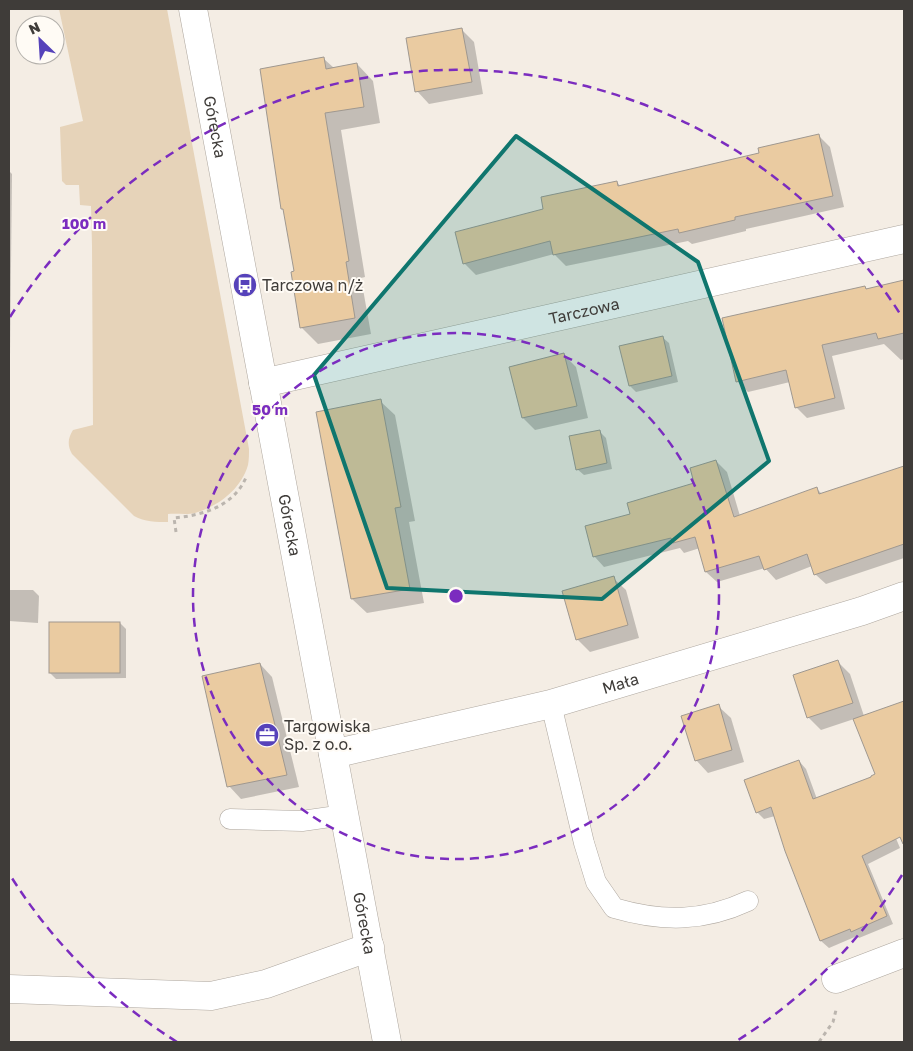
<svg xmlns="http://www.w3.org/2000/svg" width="913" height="1051" viewBox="0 0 913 1051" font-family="'Golos Text',sans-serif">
	<rect width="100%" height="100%" fill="#f4ede4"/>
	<path fill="#e6d3b9" d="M 59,9 L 167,9 L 249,449 C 249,454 249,460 248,465 C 241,489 219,506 195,513 C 187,515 176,513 168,514 L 168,522 C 156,522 145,522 134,516 L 72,454 C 67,445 68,438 73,430 L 93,425 L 92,246 L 91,206 L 80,205 L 79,185 L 66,185 L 62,181 L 60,127 L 83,121 Z"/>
	<g fill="#0003">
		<polygon points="462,30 474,42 483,94 429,104 417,91"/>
		<polygon points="324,59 334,68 357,64 373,81 380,123 341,130 365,277 361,278 371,334 318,344 301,327 296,272 285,211 282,209"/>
		<polygon points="818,135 830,147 844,207 746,229 746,231 692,244 688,241 566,266 554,254 476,275 464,263 545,210 617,182 621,187 761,154"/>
		<polygon points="9,171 12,174 9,448"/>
		<polygon points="904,281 904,359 901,360 884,344 832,356 845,409 807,418 796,407 790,382 748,392 737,381 865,287 868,290"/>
		<polygon points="662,337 669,343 678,382 636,392 630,386"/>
		<polygon points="564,355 576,367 588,418 535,430 523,418"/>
		<polygon points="380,401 395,415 415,521 409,522 424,603 367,613 352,599"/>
		<polygon points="600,432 606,438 612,469 584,475 577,469"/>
		<polygon points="716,461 727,472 740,516 817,489 822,494 904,468 904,558 826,584 815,574 812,566 776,580 765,568 717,582 706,572 700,548 684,553 680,548 604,567 594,556 632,515 696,483"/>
		<polygon points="613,578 626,590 639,638 590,652 577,639"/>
		<polygon points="9,590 33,590 39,596 38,623 9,621"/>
		<polygon points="120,623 126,629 126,678 56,679 50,673"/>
		<polygon points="838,662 850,674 864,716 904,703 904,832 895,836 900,848 868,864 893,924 859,938 857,936 829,948 821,941 775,816 764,819 757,812 799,761 806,769 817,799 877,775 854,719 821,730 808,717"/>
		<polygon points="260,664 272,677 299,787 241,799 229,786"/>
		<polygon points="718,706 731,718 744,762 708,773 696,760"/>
	</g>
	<g fill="#eacba1" stroke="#9f9890">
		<polygon points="462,28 472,82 415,92 406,38"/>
		<polygon points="324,57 326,69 357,63 364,107 325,113 349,261 346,262 355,318 300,328 291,272 294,271 283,209 281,209 260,69"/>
		<polygon points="819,134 833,196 735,217 735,220 679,233 678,229 553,255 550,241 463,264 455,232 543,209 541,197 617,181 618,186 759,153 758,148"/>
		<polygon points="904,280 904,333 878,339 876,333 822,345 835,398 795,408 786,370 736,382 722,318 865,286 866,289"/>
		<polygon points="663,336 672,376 629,386 619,346"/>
		<polygon points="564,353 577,406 522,418 509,367"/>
		<polygon points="381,399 401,507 395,508 410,589 351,599 316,412"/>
		<polygon points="600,430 607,463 576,470 569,436"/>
		<polygon points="716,460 734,517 817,487 819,494 904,466 904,544 814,575 807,554 764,570 759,556 705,572 695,537 673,543 671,538 593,557 585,526 630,514 627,503 694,483 690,468"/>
		<polygon points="614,576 628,625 576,640 562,591"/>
		<rect x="49" y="622" width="71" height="51"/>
		<polygon points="838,660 853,703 807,718 793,675"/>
		<polygon points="260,663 287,775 227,787 202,676"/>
		<polygon points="904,701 904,844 903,844 900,837 862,856 887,916 851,932 850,929 820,941 785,851 771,807 756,813 744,780 799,760 813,799 871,777 871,776 875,774 853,719"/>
		<polygon points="719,704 732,750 695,761 681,716"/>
	</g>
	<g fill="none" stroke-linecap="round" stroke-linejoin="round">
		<g stroke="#aea79f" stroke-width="21">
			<g id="service">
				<path d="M 551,704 L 584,843 L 596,882 L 614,908 C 662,922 703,922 748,901"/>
				<polyline points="230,819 302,821 344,815"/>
			</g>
		</g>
		<g stroke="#aea79f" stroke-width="29">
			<g id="minor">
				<path id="s1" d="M 263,383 L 904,239"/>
				<path id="s2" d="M 333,754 L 551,704 L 862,611 L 904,596"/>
				<polyline points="836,979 904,953"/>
				<polyline points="9,989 211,996 266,984 370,947"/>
			</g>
		</g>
		<g stroke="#aea79f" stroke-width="29">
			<g id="tertiary">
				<path id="s3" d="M 193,9 L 387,1042"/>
			</g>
		</g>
		<g stroke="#bbb5ae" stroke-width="3" stroke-dasharray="4 4" stroke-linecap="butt">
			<path d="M 176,532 L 174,518 C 204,515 235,506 247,475"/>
			<polyline points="819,1042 833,1022 836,1010"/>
		</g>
		<use href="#service" stroke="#fff" stroke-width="20"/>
		<use href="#minor" stroke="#fff" stroke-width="28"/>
		<use href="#tertiary" stroke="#fff" stroke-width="28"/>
	</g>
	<path fill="#0f766e" fill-opacity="0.2" stroke="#0f766e" stroke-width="4" stroke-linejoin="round" d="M 516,136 L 698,262 L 769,461 L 602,599 L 387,588 L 314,375 Z"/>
	<g fill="none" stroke="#7b2cbf" stroke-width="2.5" stroke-dasharray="9 6">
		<circle cx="456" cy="596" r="263"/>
		<path d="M902 875A526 526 0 0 1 735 1042M177 1042A526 526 0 0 1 10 875M10 317A526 526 0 0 1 902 317"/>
	</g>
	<defs>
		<g id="bus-disc" transform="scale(1.25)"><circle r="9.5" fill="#5642ba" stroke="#fffbf5"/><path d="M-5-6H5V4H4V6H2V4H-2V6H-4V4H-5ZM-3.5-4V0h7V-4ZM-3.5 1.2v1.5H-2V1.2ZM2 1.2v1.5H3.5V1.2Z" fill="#fff"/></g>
		<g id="office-disc" transform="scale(1.25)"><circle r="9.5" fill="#5642ba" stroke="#fffbf5"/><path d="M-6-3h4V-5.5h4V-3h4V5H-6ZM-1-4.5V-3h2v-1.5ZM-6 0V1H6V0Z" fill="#fff"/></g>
	</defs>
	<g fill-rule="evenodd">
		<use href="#bus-disc" x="245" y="285"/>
		<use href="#office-disc" x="267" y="735"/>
	</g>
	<g text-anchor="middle" stroke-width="4" stroke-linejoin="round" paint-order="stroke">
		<g font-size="16" fill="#3f3c39" stroke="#fffbf5">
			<text dy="6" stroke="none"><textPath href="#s3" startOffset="120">Górecka</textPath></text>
			<text dy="6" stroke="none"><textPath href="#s1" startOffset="329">Tarczowa</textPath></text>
			<text dy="6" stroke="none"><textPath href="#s3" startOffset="525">Górecka</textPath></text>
			<text dy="6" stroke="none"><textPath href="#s2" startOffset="296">Mała</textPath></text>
			<text dy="6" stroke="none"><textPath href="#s3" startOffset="930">Górecka</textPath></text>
		</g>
		<g font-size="16" fill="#3f3c39" stroke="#fffbf5" text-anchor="start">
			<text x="262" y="291">Tarczowa n/ż</text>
			<text x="284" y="732">Targowiska<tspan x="284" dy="18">Sp. z o.o.</tspan></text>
		</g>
	</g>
	<circle cx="456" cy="596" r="8" fill="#7b2cbf" stroke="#fffbf5" stroke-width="2.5"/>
	<g font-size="15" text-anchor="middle" font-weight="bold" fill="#7b2cbf" stroke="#fffbf5" stroke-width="4" stroke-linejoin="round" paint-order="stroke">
		<text x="84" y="229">100 m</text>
		<text x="270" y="415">50 m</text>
	</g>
	<rect width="913" height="1051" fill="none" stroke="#3f3c39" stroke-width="20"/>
	<g transform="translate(40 40) rotate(335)"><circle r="24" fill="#fffbf5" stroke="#b2afaa"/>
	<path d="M0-4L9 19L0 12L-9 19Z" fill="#5642ba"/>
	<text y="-8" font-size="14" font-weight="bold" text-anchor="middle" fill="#3f3c39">N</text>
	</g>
</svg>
